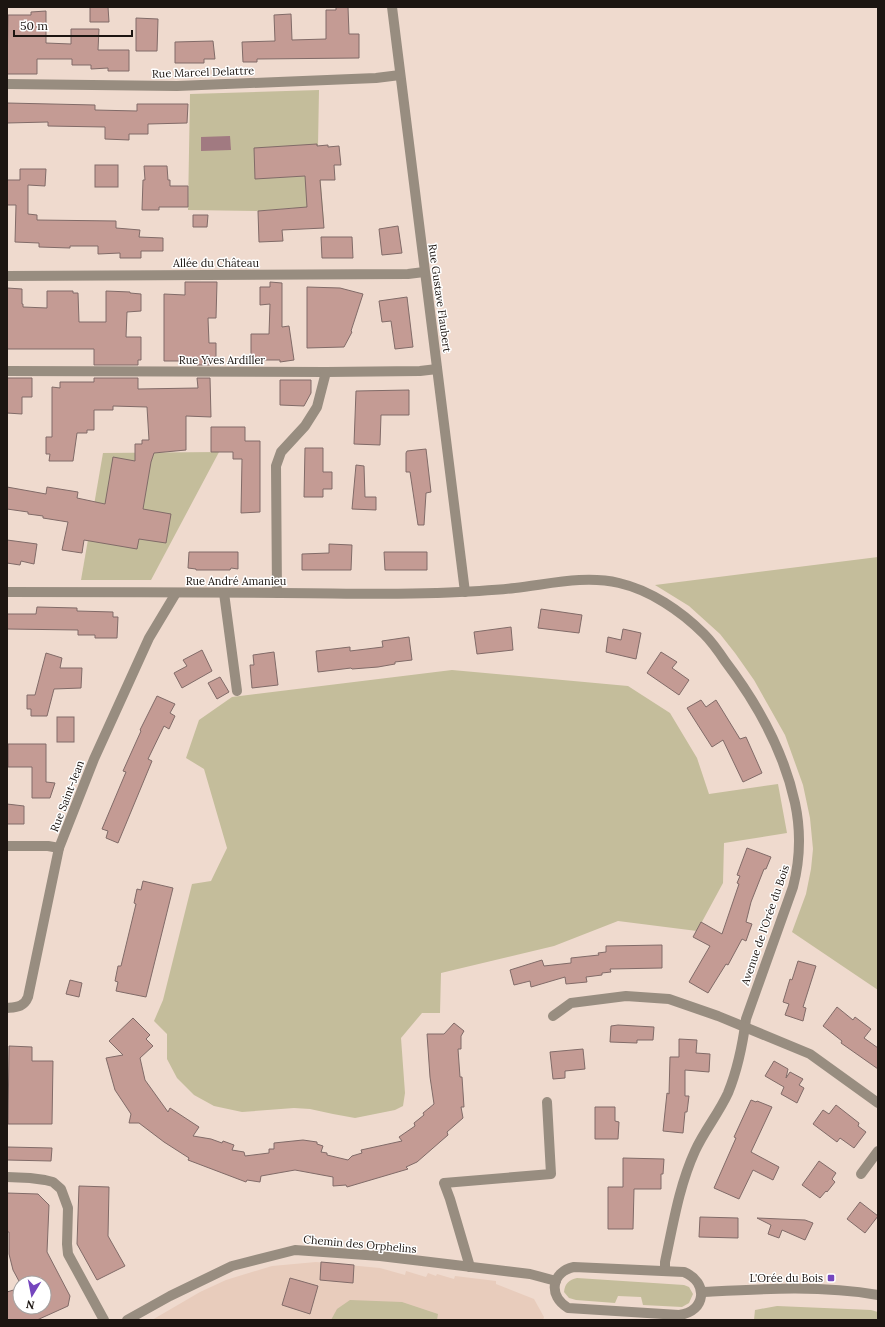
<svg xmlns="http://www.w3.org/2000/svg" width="885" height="1327" viewBox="0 0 885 1327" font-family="Lora,serif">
	<rect width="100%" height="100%" fill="#efdace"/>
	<polygon fill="#e8ccbc" points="316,1262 380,1268 405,1275 406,1271 426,1277 428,1273 436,1276 437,1274 454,1279 455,1276 496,1281 496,1284 534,1299 544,1317 543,1320 152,1320 200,1292 226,1280 272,1266"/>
	<g fill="#c4bd9b">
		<polygon points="319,90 318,146 324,223 295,224 293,208 258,211 188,210 190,94"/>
		<polygon points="219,452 151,580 81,580 103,453"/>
		<polygon points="878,557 878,990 792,932 806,894 811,869 813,849 810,818 803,785 785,735 754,680 735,653 720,634 689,606 655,585"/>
		<polygon points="452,670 628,686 670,713 697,758 709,794 778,784 787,833 724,843 723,883 697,931 618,921 554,946 441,973 440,1013 422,1013 401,1038 405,1093 403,1106 395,1110 355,1118 333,1114 310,1109 294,1108 242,1112 214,1106 194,1095 177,1078 167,1059 167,1034 154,1021 163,1000 192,884 211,881 227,848 204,769 186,758 199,720 232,697"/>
		<path d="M 577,1278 L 684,1285 L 689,1287 L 693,1294 L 689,1303 L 682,1307 L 643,1305 L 641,1297 L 618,1296 L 615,1303 L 576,1300 L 569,1298 L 564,1292 C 565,1283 569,1280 577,1278 Z"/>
		<polygon points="350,1300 402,1302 438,1314 437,1320 331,1320 337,1309"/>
		<polygon points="777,1306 871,1310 878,1312 878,1320 754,1320 755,1310"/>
	</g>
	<polygon fill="#a17a81" points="230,136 231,150 201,151 201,137"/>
	<g fill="#c49b94" stroke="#816b68">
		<polygon points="90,7 108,7 109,22 90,22"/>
		<polygon points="336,7 348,7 349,34 359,34 359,58 257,59 257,62 243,62 242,42 275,41 274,15 291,14 292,40 326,39 326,10 336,10"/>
		<polygon points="46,11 46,43 71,44 71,29 99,29 98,50 129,50 129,71 108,71 108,68 91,69 91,65 72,65 72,59 37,59 37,74 7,74 8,15 31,15 31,12"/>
		<polygon points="136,18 158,19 157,51 136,51"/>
		<polygon points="213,41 215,59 204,59 204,63 175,63 175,42"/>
		<polygon points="7,103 95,105 95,110 137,111 137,104 188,104 187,123 148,124 148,134 129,134 129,140 105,139 105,127 48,126 48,122 7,123"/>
		<polygon points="317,144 317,146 328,145 328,147 339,146 341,165 334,165 335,180 320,180 324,228 282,230 283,241 259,242 258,211 307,207 305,176 255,179 254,148"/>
		<rect x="95" y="165" width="23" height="22"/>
		<polygon points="144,166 167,166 168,180 170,180 170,186 188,186 188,207 159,207 159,210 142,210 143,180 145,180"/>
		<polygon points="20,169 46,169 45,186 28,185 28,214 37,215 37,220 116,221 116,228 140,230 139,237 163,238 163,251 141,251 141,258 120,258 120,253 98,254 98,246 70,246 70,248 39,247 39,243 15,242 16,205 7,205 7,180 20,180"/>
		<polygon points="193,215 208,215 207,227 193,227"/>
		<polygon points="398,226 402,253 382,255 379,229"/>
		<polygon points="321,237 352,237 353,258 322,258"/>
		<polygon points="185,282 217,282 216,318 208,318 209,343 216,343 216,361 210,361 210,365 197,365 197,361 164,361 164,294 185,295"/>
		<polygon points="270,282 282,283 282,327 289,326 294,360 280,362 280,360 251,360 251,334 269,334 270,304 260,305 260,287 270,287"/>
		<polygon points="307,287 340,288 363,294 351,331 352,332 344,347 307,348"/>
		<polygon points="7,288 22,289 22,304 23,304 23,307 47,308 47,291 73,291 73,293 78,293 79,322 106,322 106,291 130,292 130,293 141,294 141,311 127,312 126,337 141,337 141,360 138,360 138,365 94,365 94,349 7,349"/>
		<polygon points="407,297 413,347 395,349 391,321 382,322 379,301"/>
		<polygon points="7,378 32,378 32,397 22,397 22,414 7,413"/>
		<polygon points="94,378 138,378 138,389 198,388 197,378 210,378 211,417 186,416 186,450 154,453 151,462 143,509 171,514 166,543 139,539 137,549 84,540 82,553 62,550 68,522 43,518 43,516 28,514 28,512 7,509 7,487 46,494 47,487 78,492 77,498 105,504 113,457 135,461 135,444 142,444 142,440 149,440 147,407 113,406 113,410 94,410 94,430 87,430 87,433 77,433 73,461 49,461 50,454 46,454 46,437 52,437 52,387 60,388 60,382 94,382"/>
		<polygon points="280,380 311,380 311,393 304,406 280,405"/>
		<polygon points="409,390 409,415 381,415 380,445 354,444 356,391"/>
		<polygon points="211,427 245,427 245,441 260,441 260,512 241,513 242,459 233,459 233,452 211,452"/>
		<polygon points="305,448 323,448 323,472 332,472 332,489 323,489 323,497 304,497"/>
		<polygon points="426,449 431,492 426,493 424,525 418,525 410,472 406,472 406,453 407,451"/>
		<polygon points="356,465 364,466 365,497 376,497 376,510 352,509"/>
		<polygon points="7,540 37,544 34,564 21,561 20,565 7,563"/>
		<polygon points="329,544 352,545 351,570 302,570 302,554 329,553"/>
		<polygon points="189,552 238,552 238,569 231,568 230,570 196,570 196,569 188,568"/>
		<polygon points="384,552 427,552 427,570 385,570"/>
		<polygon points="37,607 77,608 77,611 113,612 113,617 118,617 117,638 95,638 95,635 78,635 78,630 7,629 7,614 36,614"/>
		<polygon points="541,609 582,615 579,633 538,628"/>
		<polygon points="511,627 513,650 477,654 474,632"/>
		<polygon points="623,629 641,633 636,659 606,652 608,637 621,640"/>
		<polygon points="409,637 412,660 395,662 395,664 378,667 352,669 351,668 318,672 316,651 350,647 350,651 383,647 382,641"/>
		<polygon points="202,650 212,671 182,688 174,673 187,666 183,660"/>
		<polygon points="274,652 278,685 252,688 250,665 254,665 253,655"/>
		<polygon points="661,652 677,662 672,668 689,680 679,695 647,673"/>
		<polygon points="46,653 62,658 60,668 82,668 81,688 54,689 47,716 31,716 31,709 27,709 27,695 35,695"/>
		<polygon points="220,677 229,692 217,699 208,683"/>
		<polygon points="157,696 175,704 170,713 175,716 169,729 164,726 148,759 152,761 118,843 106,838 108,831 102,829 126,772 123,771 141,731 140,730"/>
		<polygon points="701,700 706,707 716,700 740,739 746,737 762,773 743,782 723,740 712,747 687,708"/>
		<rect x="57" y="717" width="17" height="25"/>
		<polygon points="8,744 46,744 46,782 55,783 50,798 32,798 32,767 8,767"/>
		<polygon points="7,804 24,806 24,824 7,824"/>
		<polygon points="747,848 771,857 766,869 764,869 751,902 746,922 752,924 746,941 742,939 728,965 726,964 708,993 689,982 710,946 693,937 701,922 722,934 739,884 737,883 740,876 737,875"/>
		<polygon points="143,881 173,888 146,997 116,991 118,982 115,981 118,966 121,966 136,904 134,903 137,889 141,890"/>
		<polygon points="662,945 662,968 610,969 611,972 602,973 602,975 586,977 587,982 566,984 565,977 531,987 530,981 514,985 510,970 542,960 544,966 571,963 571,958 599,955 598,953 606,952 606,946"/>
		<polygon points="798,961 816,966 803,1007 806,1008 803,1021 785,1015 789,1004 783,1002 790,979 792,980"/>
		<polygon points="70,980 82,983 79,997 66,994"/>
		<polygon points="837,1007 853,1020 855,1017 871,1029 864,1038 878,1048 878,1069 841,1043 842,1041 823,1026"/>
		<polygon points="133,1018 150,1035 146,1039 153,1046 140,1058 145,1080 168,1112 170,1108 199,1127 193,1136 211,1139 222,1143 223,1141 234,1145 232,1150 244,1152 245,1156 269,1153 269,1149 274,1149 274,1143 303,1140 317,1142 317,1144 323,1146 321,1152 327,1153 327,1155 348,1160 352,1156 362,1153 361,1150 402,1141 399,1137 415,1126 414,1123 424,1115 423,1113 434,1104 430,1077 427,1034 444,1034 454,1023 464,1031 461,1036 461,1049 458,1049 460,1077 462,1077 464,1107 461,1107 463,1118 447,1132 448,1135 417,1162 406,1167 408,1169 347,1187 346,1185 333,1186 333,1177 295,1170 261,1176 260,1182 247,1180 246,1182 188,1160 189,1158 164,1142 139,1123 129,1123 131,1114 115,1090 106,1058 123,1055 109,1041"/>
		<polygon points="618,1025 654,1027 653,1040 637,1040 637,1043 610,1042 611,1026"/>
		<polygon points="679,1039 697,1040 696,1053 710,1054 709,1072 685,1070 685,1096 689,1096 687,1112 685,1112 683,1133 663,1131 667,1093 669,1094 670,1057 679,1057"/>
		<polygon points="9,1046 32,1047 32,1061 53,1061 52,1124 8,1124"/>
		<polygon points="583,1049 585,1069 565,1071 565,1078 553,1079 550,1052"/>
		<polygon points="774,1061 788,1069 786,1078 790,1072 803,1079 799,1085 804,1088 797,1103 781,1094 784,1087 765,1076"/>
		<polygon points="751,1100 756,1102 757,1101 772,1107 751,1152 779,1167 773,1180 753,1170 739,1199 714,1188 736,1138 734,1137"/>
		<polygon points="836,1105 859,1123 858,1126 866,1132 854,1148 840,1138 837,1142 813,1124 823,1110 829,1114"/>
		<polygon points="595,1107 615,1107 615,1121 619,1122 618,1139 595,1139"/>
		<polygon points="7,1147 52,1148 51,1161 7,1160"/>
		<polygon points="623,1158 664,1159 663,1174 661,1174 661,1189 634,1189 633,1229 608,1229 608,1187 623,1187"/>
		<polygon points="819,1161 836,1173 832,1179 835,1182 827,1192 826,1191 820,1198 802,1185"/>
		<polygon points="79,1186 109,1187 108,1236 125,1266 97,1280 77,1244"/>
		<polygon points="7,1193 38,1194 49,1205 47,1252 70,1296 68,1306 37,1320 7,1320 7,1292 20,1288 20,1307 44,1307 44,1283 20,1283 13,1270 9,1254 9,1232 7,1232"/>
		<polygon points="860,1202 878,1216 865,1233 847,1219"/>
		<polygon points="700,1217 738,1218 738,1238 699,1237"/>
		<polygon points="757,1218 805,1220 813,1223 805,1240 782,1230 779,1238 768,1234 771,1225"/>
		<polygon points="321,1262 354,1265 353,1283 320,1280"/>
		<polygon points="290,1278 318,1286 310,1314 282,1305"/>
	</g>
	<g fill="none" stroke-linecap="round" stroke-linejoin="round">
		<g stroke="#988d80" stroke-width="10">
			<polyline points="392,7 465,592"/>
			<polyline points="7,84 177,86 376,78 400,75"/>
			<polyline points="7,276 408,274 424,272"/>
			<polyline points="7,371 326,372 420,371 437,369"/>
			<path d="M 7,592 C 98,592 190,592 281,593 C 333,593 384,595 436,593 C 462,592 489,591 515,588 C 550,584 585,575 619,583 C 650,590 681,611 704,634 C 712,642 719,652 725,661 C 757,703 784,752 795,803 C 801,831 800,860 793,887 L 746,1019 C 743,1042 737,1071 728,1093 C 719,1113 704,1131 695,1151 C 679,1186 673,1225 665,1262 L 665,1271"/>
			<polyline points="224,593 237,691"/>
			<polyline points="277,593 276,466 281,452 305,426 317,407 326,372"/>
			<polyline points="7,846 48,846 59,848"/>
			<path d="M 7,1008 C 17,1007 24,1007 28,997 L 59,848 L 94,759 L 149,638 L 176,593"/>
			<polyline points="553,1016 571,1003 626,996 669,999 718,1016 810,1054 878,1103"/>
			<polyline points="861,1174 878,1151"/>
			<polyline points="7,1177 30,1178 45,1180 53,1182 61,1189 68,1208 67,1244 68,1254 104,1320"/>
			<polyline points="470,1267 450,1199 444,1183 551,1174 547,1102"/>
			<path d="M 574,1267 L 684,1272 C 709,1282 706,1312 679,1315 L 568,1308 C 548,1296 551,1272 574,1267 Z"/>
			<path d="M 701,1292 C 760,1289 820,1285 878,1295"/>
			<polyline points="127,1320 170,1296 232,1266 295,1250 380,1256 530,1274 556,1281"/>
		</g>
	</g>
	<rect fill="#7546be" stroke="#fff" stroke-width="1.5" x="827" y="1274" width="8" height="8" rx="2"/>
	<g text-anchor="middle" stroke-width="3" stroke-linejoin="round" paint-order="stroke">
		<g font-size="11" fill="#1c1511" stroke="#fff">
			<text transform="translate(203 72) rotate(-2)" y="4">Rue Marcel Delattre</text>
			<text x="216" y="267">Allée du Château</text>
			<text transform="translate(440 298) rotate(82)" y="4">Rue Gustave Flaubert</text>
			<text x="222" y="364">Rue Yves Ardiller</text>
			<text x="236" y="585">Rue André Amanieu</text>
			<text transform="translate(67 796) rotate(-69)" y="4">Rue Saint-Jean</text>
			<text transform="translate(765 925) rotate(-71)" y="4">Avenue de l'Orée du Bois</text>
			<text transform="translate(360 1244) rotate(5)" y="4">Chemin des Orphelins</text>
		</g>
		<g font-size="11" fill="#1c1511" stroke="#fff" text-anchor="end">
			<text x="823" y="1282">L'Orée du Bois</text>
		</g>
	</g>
	<rect width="885" height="1327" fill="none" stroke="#1c1511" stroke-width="16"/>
	<g transform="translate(32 1295) rotate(190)"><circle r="19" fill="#ffffff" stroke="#a4a1a0"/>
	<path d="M0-3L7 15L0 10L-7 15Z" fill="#7546be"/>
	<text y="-6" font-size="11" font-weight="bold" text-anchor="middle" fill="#1c1511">N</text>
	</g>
	<path d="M14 30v6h118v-6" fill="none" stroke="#1c1511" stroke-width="2"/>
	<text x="20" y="30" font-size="12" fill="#1c1511" stroke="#ffffff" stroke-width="3" paint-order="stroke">50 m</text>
</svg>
